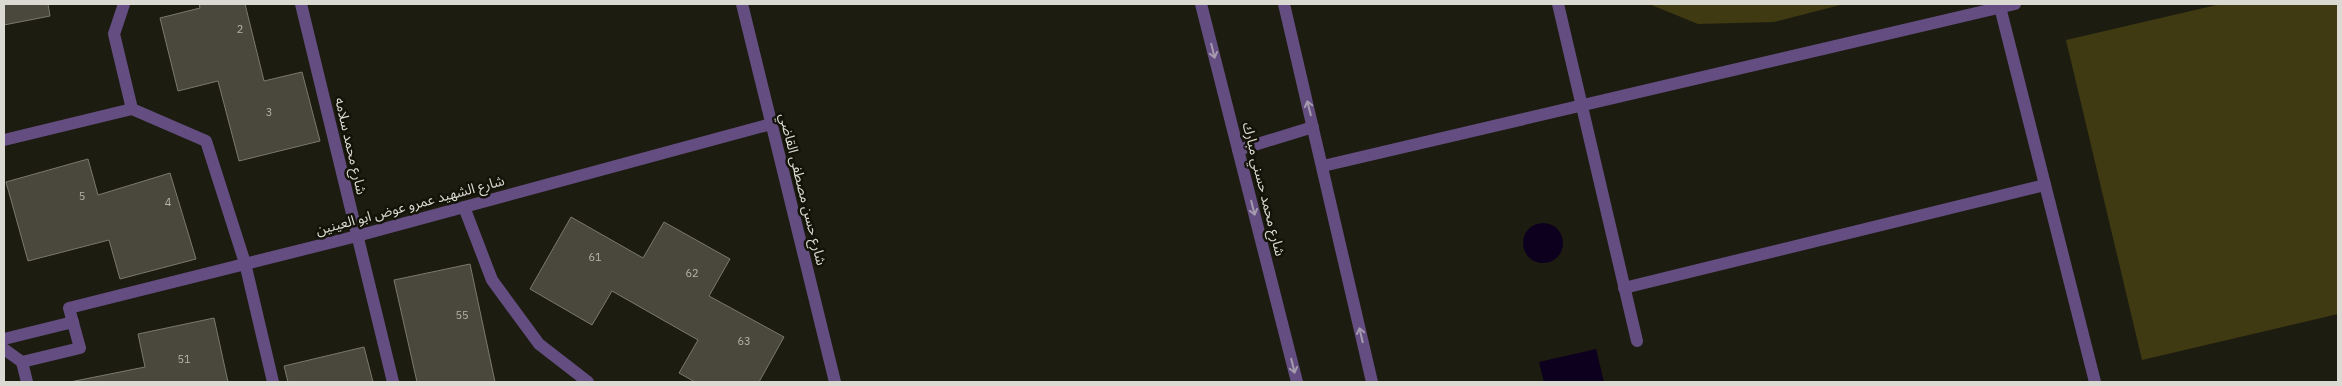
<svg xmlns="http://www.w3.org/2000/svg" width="2342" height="386" viewBox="0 0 2342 386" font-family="'IBM Plex Sans','Noto Sans Arabic',sans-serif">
	<rect width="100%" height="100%" fill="#1d1c11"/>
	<g fill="#3f3a12">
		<polygon points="1649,4 1844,4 1774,22 1698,24"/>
		<polygon points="2221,4 2338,4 2338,314 2142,360 2066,40"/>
	</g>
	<g fill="#0d001e">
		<circle cx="1543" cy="243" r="20"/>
		<polygon points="1596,349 1604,382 1544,382 1539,362"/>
	</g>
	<g fill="#4a483c" stroke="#7a796c">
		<polygon points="4,4 48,4 50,16 4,25"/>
		<polygon points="199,4 245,4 264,81 302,72 320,141 239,161 218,81 178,91 160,18 200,8"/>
		<polygon points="88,159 98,195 170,173 196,259 120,279 109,240 28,261 6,182"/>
		<polygon points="571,217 643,258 664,222 730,259 709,296 784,337 759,382 695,382 679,373 698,340 612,291 592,325 530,289"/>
		<polygon points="470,264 495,382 417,382 394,280"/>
		<polygon points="214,318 228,382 70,382 145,367 138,334"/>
		<polygon points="364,347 373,382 288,382 284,366"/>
	</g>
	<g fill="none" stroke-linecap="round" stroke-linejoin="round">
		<g stroke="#644e81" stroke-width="12">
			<polyline points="1558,4 1637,341"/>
			<polyline points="2000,7 2095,382"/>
			<polyline points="132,109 206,141 245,263"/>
			<polyline points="4,140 132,109 114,34 124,4"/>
			<polyline points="1323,166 2015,4"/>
			<polyline points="464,207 492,280 539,344 588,382"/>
			<polyline points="1624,288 2045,185"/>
			<polyline points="4,339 73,322"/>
			<polyline points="4,349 22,362"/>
		</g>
		<g stroke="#644e81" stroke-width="12">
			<polyline points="301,4 393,382"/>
			<polyline points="742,4 835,382"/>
			<polyline points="245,263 273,382"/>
			<polyline points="27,382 22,362 80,348 69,308 357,236 771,124"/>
		</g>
		<g stroke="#644e81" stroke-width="12">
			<polyline points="1201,4 1297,382"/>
			<polyline points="1284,4 1372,382"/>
			<polyline points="1238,150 1313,127"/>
		</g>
	</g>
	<defs><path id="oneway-shaft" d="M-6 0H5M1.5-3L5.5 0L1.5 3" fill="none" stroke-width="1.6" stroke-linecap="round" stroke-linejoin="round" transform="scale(1.25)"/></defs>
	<g stroke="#a59aae">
		<use href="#oneway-shaft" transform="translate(1213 51) rotate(76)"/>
		<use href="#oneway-shaft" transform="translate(1309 108) rotate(-104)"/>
		<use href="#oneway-shaft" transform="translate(1253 208) rotate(76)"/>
		<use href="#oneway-shaft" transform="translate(1361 335) rotate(-103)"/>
		<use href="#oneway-shaft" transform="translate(1293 366) rotate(76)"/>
	</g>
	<g text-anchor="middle" stroke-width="5" stroke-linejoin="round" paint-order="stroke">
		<g font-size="11" fill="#b6b5ac">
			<text x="240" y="33">2</text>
			<text x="269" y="116">3</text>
			<text x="82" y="200">5</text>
			<text x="168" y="206">4</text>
			<text x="595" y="261">61</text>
			<text x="692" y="277">62</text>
			<text x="462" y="319">55</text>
			<text x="744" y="345">63</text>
			<text x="184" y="363">51</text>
		</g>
		<g font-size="14" fill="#dad9d2" stroke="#141308">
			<text transform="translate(351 146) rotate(77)" y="5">شارع محمد سلامه</text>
			<text transform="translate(803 189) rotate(76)" y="5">شارع حسن مصطفى القاضي</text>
			<text transform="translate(1264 189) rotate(76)" y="5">شارع محمد حسني مبارك</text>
			<text transform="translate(410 205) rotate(-15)" y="5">شارع الشهيد عمرو عوض ابو العينين</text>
		</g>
	</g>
	<rect width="2342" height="386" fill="none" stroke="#dad9d2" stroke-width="10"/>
</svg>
